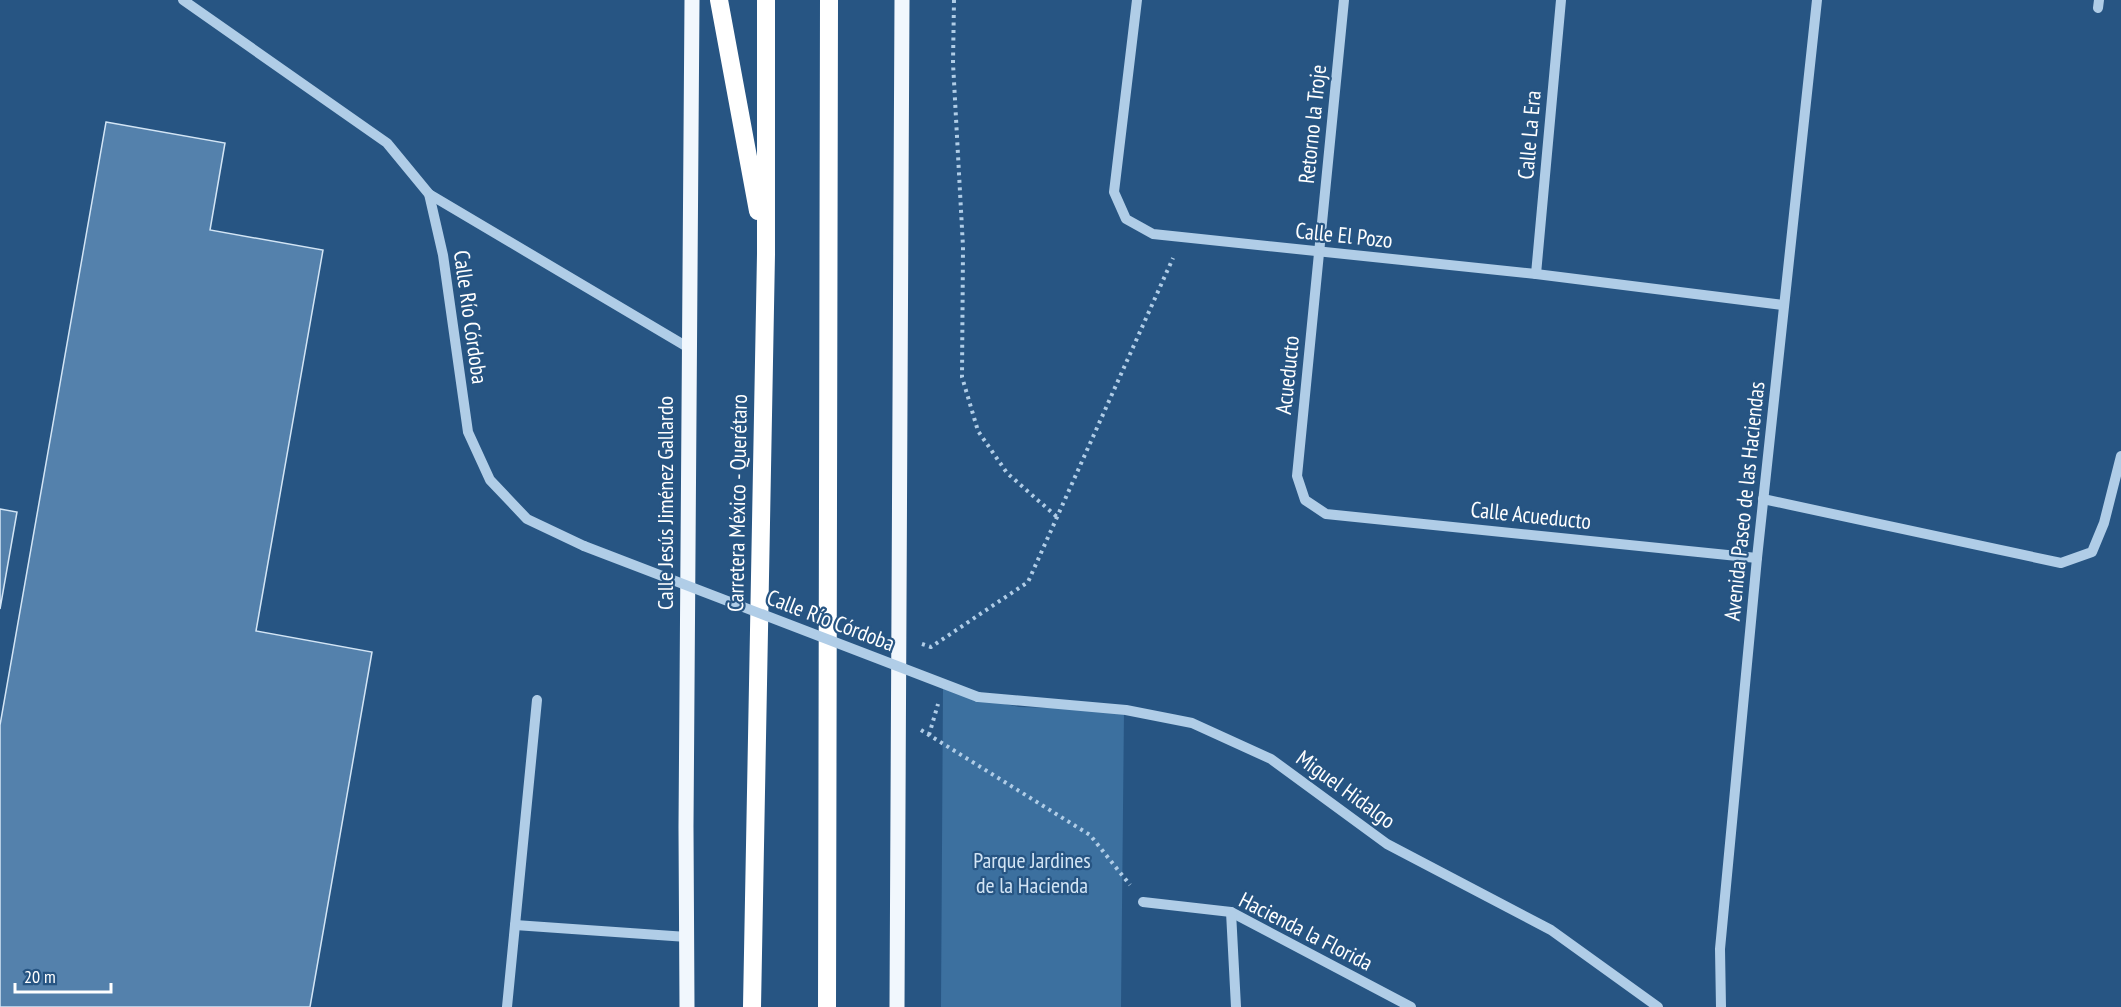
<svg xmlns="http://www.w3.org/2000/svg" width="2121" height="1007" viewBox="0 0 2121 1007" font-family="'PT Sans Narrow',sans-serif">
	<rect width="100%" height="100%" fill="#275583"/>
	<polygon fill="#3c709f" points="943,688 981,699 1019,707 1124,710 1121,1007 941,1007"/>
	<g fill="#5481ac" stroke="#d3e5f5" stroke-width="1.5">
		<polygon points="106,122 225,143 210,230 323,250 256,631 372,652 310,1007 0,1007 0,725"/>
		<polygon points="0,509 17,512 0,609"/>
	</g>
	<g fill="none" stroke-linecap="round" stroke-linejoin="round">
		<g stroke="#b0cde7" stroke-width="4" stroke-dasharray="3 4.5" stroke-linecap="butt">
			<polyline points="954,0 953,63 963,247 962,377 978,431 1007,473 1057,517"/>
			<polyline points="922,644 931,647 1028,582 1173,258"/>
			<polyline points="921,730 1090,835 1130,885"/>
			<polyline points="929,735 938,704"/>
		</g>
		<g stroke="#b0cde7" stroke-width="10">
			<polyline points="183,0 387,143 429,194 443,255 468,432 490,480 527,519 584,546"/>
			<polyline points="1137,0 1114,192 1126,219 1153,234 1536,274 1783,305"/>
			<polyline points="1344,0 1297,476 1305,500 1326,514 1757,558"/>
			<polyline points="2098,8 2099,0"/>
			<polyline points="429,194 689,348"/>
			<polyline points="1536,274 1561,0"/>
			<polyline points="1763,499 2061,563 2092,552 2104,523 2121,456"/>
			<polyline points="978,697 1126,710 1192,723 1271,759 1387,844 1551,930 1658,1007"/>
			<polyline points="1143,902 1231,912 1411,1007"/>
			<polyline points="1231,912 1236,1007"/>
			<polyline points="515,925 687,937"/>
			<polyline points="507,1007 537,700"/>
			<polyline points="1721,1007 1720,949 1757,558 1817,0"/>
		</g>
		<g stroke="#f1f7fd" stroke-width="15">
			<polyline points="687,1007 686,827 692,0"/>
			<polyline points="897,1007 902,0"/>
		</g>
		<g stroke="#fff" stroke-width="18">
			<polyline points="719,0 758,211"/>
			<polyline points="752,1007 766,254 766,0"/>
			<polyline points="827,1007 829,0"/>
		</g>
		<polyline stroke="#b0cde7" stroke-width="10" points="584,546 978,697"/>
	</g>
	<g text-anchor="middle" stroke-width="4.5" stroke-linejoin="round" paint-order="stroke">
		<g font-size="22" fill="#fff" stroke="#275583">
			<text transform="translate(1312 124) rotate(-84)" y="8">Retorno la Troje</text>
			<text transform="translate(1529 135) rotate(-85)" y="8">Calle La Era</text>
			<text transform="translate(1344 235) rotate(6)" y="8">Calle El Pozo</text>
			<text transform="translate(471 317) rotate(82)" y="8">Calle Río Córdoba</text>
			<text transform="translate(1287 375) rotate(-84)" y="8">Acueducto</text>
			<text transform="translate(1744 501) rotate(-84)" y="8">Avenida Paseo de las Haciendas</text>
			<text transform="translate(665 503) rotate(-90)" y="8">Calle Jesús Jiménez Gallardo</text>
			<text transform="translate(737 503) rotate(-89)" y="8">Carretera México - Querétaro</text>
			<text transform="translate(1531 515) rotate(6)" y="8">Calle Acueducto</text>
			<text transform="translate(831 620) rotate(21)" y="8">Calle Río Córdoba</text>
			<text transform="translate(1346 789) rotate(36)" y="8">Miguel Hidalgo</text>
			<text transform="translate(1306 931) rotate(27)" y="8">Hacienda la Florida</text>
		</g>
		<g font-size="22" fill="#d3e5f5" stroke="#275583">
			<text x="1032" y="868">Parque Jardines<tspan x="1032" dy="25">de la Hacienda</tspan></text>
		</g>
	</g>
	<path d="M15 983v9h96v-9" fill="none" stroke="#ffffff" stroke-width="3"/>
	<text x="24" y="983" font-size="18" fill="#ffffff" stroke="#275583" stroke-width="4.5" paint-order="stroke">20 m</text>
</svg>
